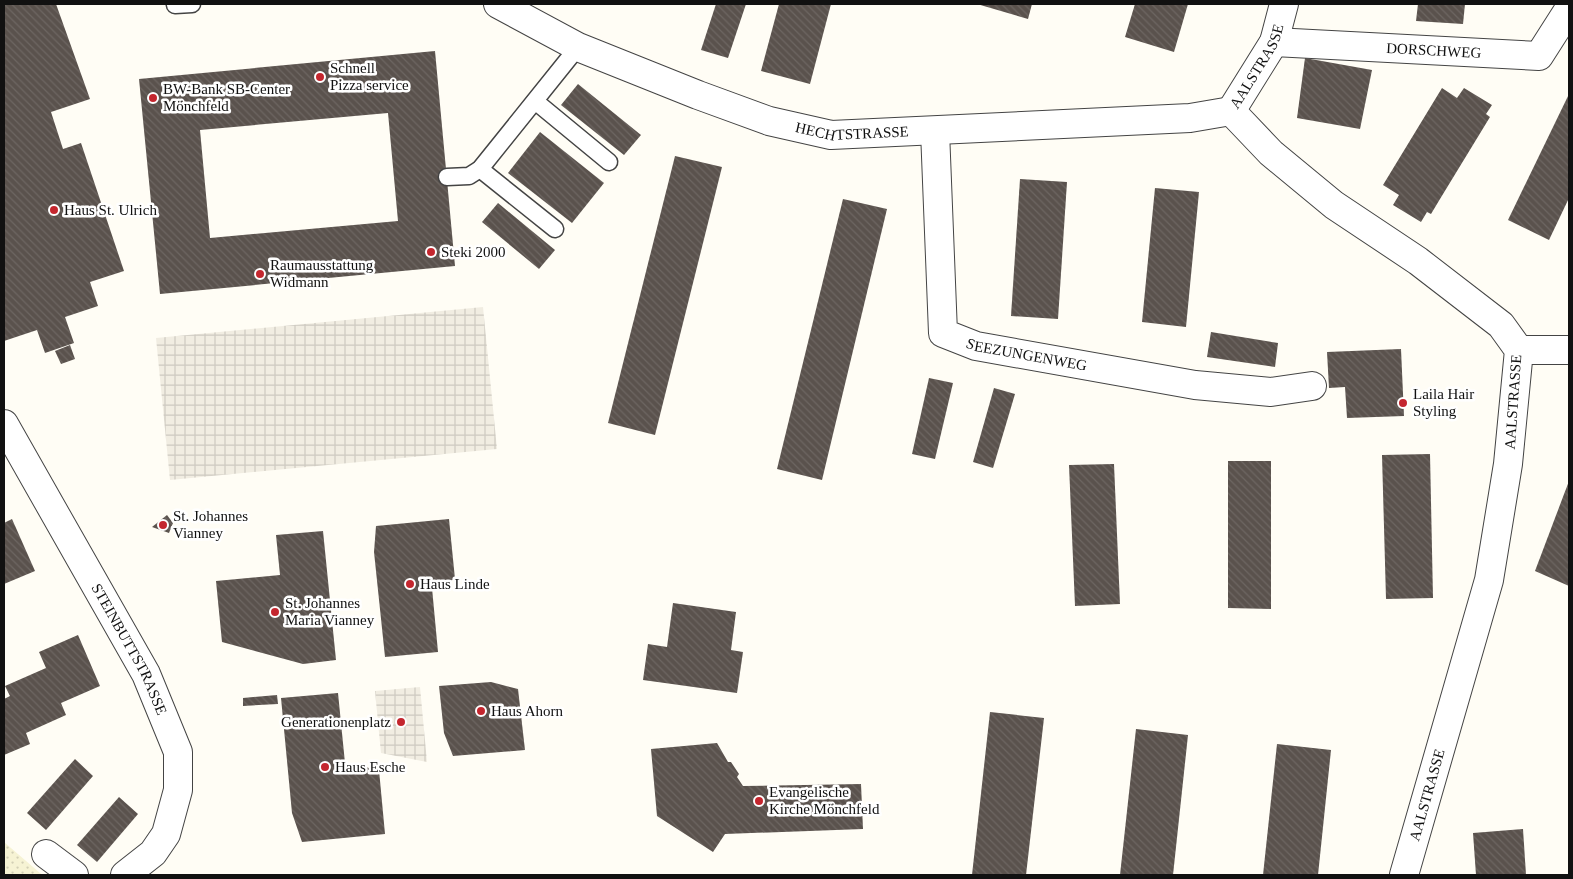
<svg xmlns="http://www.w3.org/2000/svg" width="1573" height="879" viewBox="0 0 1573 879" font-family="Georgia,serif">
	<defs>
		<pattern id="farmland-dots" width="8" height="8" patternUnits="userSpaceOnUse" patternTransform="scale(1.25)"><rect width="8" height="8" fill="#f6f3d4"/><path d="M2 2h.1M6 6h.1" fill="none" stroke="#d2cfb5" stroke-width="1.8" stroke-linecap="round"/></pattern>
		<pattern id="plaza-grid" width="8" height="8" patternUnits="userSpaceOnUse" patternTransform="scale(1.25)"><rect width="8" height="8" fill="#f1ede2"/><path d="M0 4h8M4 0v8" fill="none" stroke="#cecac1"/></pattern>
		<pattern id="building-back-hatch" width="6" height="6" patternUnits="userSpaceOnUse" patternTransform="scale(1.25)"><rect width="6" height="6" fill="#5a524d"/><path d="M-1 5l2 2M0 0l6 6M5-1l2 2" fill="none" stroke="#6d6662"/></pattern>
	</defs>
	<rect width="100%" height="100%" fill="#fffdf5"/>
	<polygon fill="url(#farmland-dots)" points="4,842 40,873 43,875 4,875"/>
	<g fill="url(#plaza-grid)">
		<polygon points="483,307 497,449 170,480 156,338"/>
		<polygon points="420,687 427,762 381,753 375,691"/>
	</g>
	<g fill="url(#building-back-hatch)" fill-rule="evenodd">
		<polygon points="4,4 56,4 90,99 51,112 63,149 81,143 124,271 90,282 98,306 65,317 74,343 45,353 37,330 4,341"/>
		<polygon points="716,4 746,4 728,58 701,50"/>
		<polygon points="779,4 831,4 810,84 761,71"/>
		<polygon points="977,4 1032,4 1028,19"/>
		<polygon points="1135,4 1188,4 1174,52 1125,37"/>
		<polygon points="1418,4 1465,4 1463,24 1416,21"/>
		<path d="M 435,51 L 455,266 L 160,294 L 139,79 ZM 388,113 L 398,221 L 210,238 L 200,130 Z"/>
		<polygon points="1305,58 1372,70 1360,129 1297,118"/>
		<polygon points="578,84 641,135 624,155 561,105"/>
		<polygon points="1442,88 1457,98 1464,88 1492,105 1486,114 1490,117 1440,199 1431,214 1427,212 1421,222 1393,205 1399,195 1383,185"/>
		<polygon points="1569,94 1569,198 1549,240 1508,220"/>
		<polygon points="540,132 604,183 572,223 508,173"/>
		<polygon points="675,156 722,167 655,435 608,423"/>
		<polygon points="1020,179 1067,182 1058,319 1011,316"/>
		<polygon points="1155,188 1199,192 1186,327 1142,322"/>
		<polygon points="843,199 887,209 822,480 777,469"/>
		<polygon points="498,203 555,250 539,269 482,222"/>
		<polygon points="1211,332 1278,343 1275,367 1207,357"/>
		<polygon points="70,345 75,359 61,364 55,351"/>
		<polygon points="1401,349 1404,416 1347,418 1345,387 1329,388 1327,352"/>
		<polygon points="929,378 953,383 935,459 912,454"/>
		<polygon points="994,388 1015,394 993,468 973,462"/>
		<polygon points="1430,454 1433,598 1386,599 1382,455"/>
		<polygon points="1228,461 1271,461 1271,609 1228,608"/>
		<polygon points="1114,464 1120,604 1075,606 1069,465"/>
		<polygon points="1569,481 1569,586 1535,571"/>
		<polygon points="167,515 173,523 169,533 152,527"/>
		<polygon points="12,519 35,571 4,584 4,523"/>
		<polygon points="449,519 455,579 432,588 438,652 385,657 374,552 376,526"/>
		<polygon points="323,531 336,660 303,664 222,642 216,581 280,575 276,535"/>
		<polygon points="673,603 736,612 731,650 743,652 737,693 643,680 648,644 667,647"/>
		<polygon points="78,635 100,686 61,703 66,715 26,733 30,744 4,755 4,699 10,696 5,686 46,668 39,652"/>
		<polygon points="491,682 518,689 525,750 453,756 444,733 439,686"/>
		<polygon points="338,693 345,763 379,770 385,834 302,842 292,813 281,698"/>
		<polygon points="277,695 278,704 243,706 243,698"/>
		<polygon points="990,712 1044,718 1026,875 972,875"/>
		<polygon points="1136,729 1188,735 1173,875 1120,875"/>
		<polygon points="717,743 728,762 731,762 739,774 737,777 743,786 861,784 863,829 725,834 713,852 657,816 651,749"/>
		<polygon points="1277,744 1331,750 1318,875 1263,875"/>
		<polygon points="75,759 93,776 46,830 27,813"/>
		<polygon points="119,797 138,814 97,862 77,845"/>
		<polygon points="1523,829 1526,875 1476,875 1473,833"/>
	</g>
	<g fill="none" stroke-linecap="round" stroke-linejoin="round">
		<g stroke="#444" stroke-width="19">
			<g id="service">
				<polyline points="175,5 192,4"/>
				<polyline points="535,101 609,162"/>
				<polyline points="480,169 555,229"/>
				<polyline points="447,177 469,176 480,169 578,47"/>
			</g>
		</g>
		<g stroke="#444" stroke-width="30">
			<g id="minor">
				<path id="s1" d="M 498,4 L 578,47 L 698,95 L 769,121 L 831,135 L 1190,118 L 1231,111"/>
				<path id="s2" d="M 1274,42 L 1539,56 L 1569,9"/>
				<polyline points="1231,111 1271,153 1334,205 1418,261 1501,325 1519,350 1508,464 1489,580 1404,875"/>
				<path id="s3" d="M 1231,111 L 1274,42 L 1284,4"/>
				<path id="s4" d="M 935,131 L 943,333 L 976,346 L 1195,385 L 1271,392 L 1312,386"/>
				<polyline points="1519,350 1569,350"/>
				<path id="s5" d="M 4,424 L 146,674 L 178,752 L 178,790 L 166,834 L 153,853 L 125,875"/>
				<polyline points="46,854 74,875"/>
			</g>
		</g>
		<use href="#service" stroke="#fff" stroke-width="16"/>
		<use href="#minor" stroke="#fff" stroke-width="28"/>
	</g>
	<g fill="#c4262e" stroke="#fff" stroke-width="2">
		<circle cx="320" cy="77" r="5"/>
		<circle cx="153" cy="98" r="5"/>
		<circle cx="54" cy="210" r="5"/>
		<circle cx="431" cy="252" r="5"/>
		<circle cx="260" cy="274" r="5"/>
		<circle cx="1403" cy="403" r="5"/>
		<circle cx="163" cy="525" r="5"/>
		<circle cx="410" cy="584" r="5"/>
		<circle cx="275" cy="612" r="5"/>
		<circle cx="481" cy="711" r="5"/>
		<circle cx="401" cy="722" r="5"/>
		<circle cx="325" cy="767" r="5"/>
		<circle cx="759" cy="801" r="5"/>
	</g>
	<g text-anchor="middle" stroke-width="5" stroke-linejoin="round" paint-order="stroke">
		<g font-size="15" fill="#111" stroke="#fff">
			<text dy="5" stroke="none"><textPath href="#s2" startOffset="160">DORSCHWEG</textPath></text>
			<text dy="5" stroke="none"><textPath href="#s3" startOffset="52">AALSTRASSE</textPath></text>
			<text dy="5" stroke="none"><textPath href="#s1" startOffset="380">HECHTSTRASSE</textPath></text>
			<text dy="5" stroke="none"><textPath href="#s4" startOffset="289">SEEZUNGENWEG</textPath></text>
			<text transform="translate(1513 402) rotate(-86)" y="5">AALSTRASSE</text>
			<text dy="5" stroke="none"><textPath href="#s5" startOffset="258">STEINBUTTSTRASSE</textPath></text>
			<text transform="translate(1427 795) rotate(-74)" y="5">AALSTRASSE</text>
		</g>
		<g font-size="15" fill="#111" stroke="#fff" text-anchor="start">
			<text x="330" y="73">Schnell<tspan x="330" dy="17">Pizza service</tspan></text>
			<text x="163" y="94">BW-Bank SB-Center<tspan x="163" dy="17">Mönchfeld</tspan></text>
			<text x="64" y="215">Haus St. Ulrich</text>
			<text x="441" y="257">Steki 2000</text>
			<text x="270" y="270">Raumausstattung<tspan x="270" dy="17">Widmann</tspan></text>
			<text x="1413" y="399">Laila Hair<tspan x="1413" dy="17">Styling</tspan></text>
			<text x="173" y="521">St. Johannes<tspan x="173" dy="17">Vianney</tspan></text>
			<text x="420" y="589">Haus Linde</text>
			<text x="285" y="608">St. Johannes<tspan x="285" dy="17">Maria Vianney</tspan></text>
			<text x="491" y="716">Haus Ahorn</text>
			<text x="391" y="727" text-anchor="end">Generationenplatz</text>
			<text x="335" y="772">Haus Esche</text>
			<text x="769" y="797">Evangelische<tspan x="769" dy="17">Kirche Mönchfeld</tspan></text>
		</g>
	</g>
	<rect width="1573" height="879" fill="none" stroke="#111111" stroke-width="10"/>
</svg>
